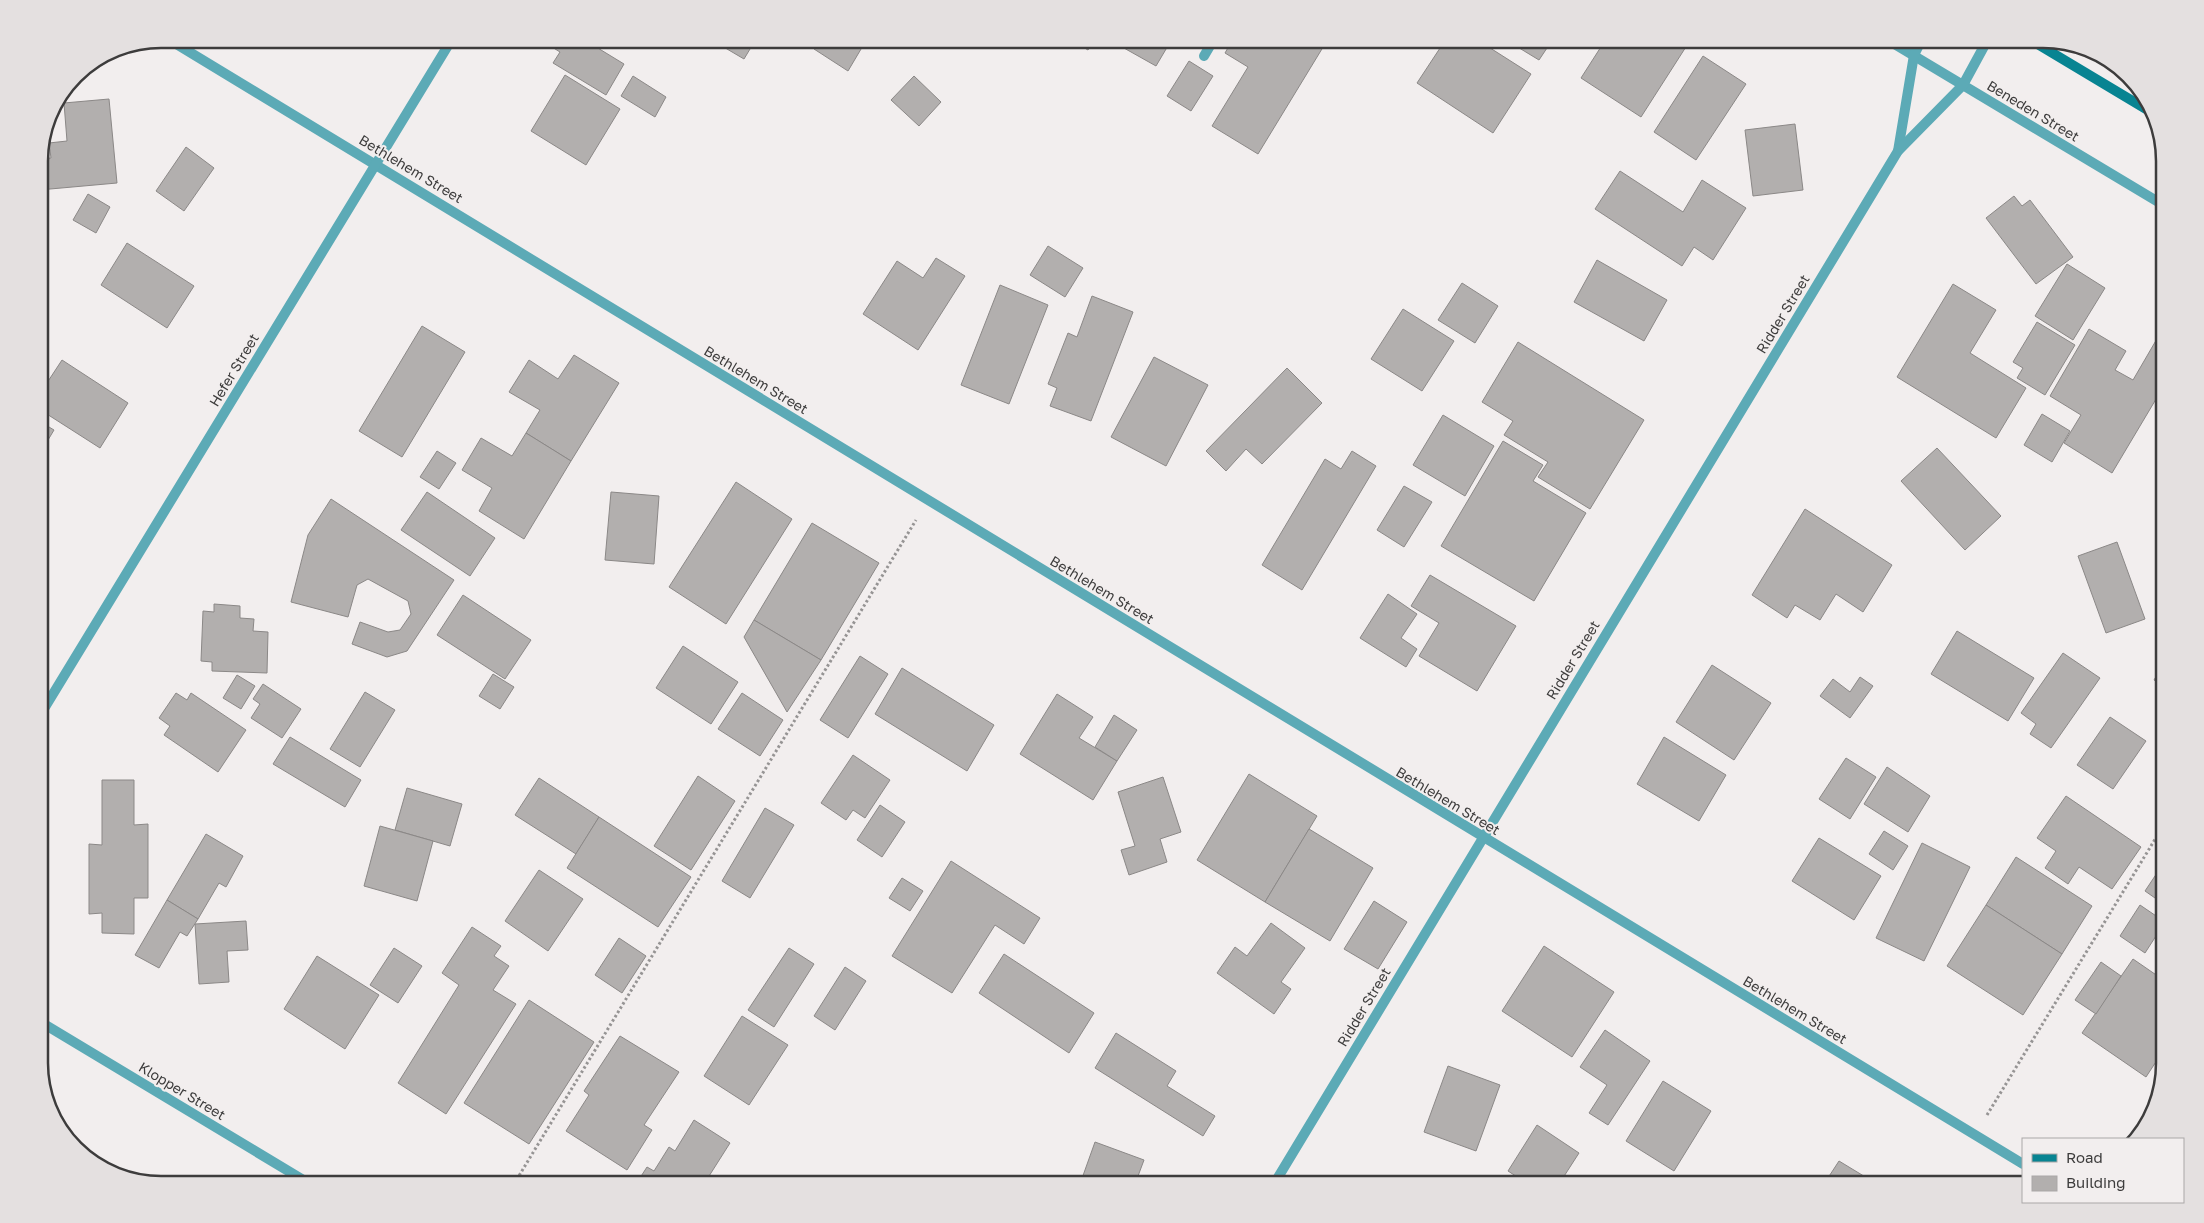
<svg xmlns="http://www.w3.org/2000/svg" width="2204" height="1223" viewBox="0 0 2204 1223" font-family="'Golos Text',sans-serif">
	<rect width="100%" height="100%" fill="#f2eeee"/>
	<g fill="#b2afae" stroke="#8b8887">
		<polygon points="539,39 583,39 624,64 606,95 553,63 560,52"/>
		<polygon points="710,39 756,39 744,59"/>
		<polygon points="821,39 856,39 864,44 848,71 814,49"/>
		<polygon points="1069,39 1095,39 1088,50"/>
		<polygon points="1118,39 1172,39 1156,66 1115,43"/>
		<polygon points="1233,39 1328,39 1258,154 1212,126 1248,67 1225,53"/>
		<polygon points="1446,39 1476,39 1531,74 1493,133 1417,83"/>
		<polygon points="1514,39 1553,39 1539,60 1511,43"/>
		<polygon points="1606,39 1691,39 1641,117 1581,78"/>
		<polygon points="1703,56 1746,84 1696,160 1654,132"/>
		<polygon points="1189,61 1213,76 1191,111 1167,96"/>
		<polygon points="565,75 620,109 586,165 531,131"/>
		<polygon points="633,76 666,97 655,117 621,96"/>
		<polygon points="914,76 941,102 919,126 891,100"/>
		<polygon points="109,99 117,183 39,190 39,159 51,158 49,143 67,141 64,103"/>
		<polygon points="1795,124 1803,190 1753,196 1745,130"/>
		<polygon points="186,147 214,168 184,211 156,191"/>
		<polygon points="1620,171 1683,212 1702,180 1746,208 1713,260 1694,247 1682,266 1595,209"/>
		<polygon points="88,194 110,207 96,233 73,220"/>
		<polygon points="2014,196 2022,206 2030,200 2073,257 2036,284 1986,218"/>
		<polygon points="127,243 194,286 167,328 101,285"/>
		<polygon points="1048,246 1083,268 1065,297 1030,275"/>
		<polygon points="936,258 965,276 918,350 863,314 897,261 923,278"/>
		<polygon points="1597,260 1667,300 1644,341 1574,302"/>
		<polygon points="2067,264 2105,288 2073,340 2035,316"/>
		<polygon points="1462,283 1498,306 1475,343 1438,320"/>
		<polygon points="1953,284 1996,310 1970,353 2026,388 1996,438 1897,377"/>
		<polygon points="1000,285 1048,305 1009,404 961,385"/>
		<polygon points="1092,296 1133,312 1091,421 1050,406 1057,388 1048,384 1068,333 1077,337"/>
		<polygon points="1403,309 1454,341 1422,391 1371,359"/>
		<polygon points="2037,322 2075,345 2045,395 2017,378 2023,368 2013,362"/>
		<polygon points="2165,325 2165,384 2112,473 2064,443 2081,415 2050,396 2089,329 2126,351 2115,370 2133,380"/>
		<polygon points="422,326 465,352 402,457 359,431"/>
		<polygon points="1518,342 1644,420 1590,509 1538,477 1548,462 1504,435 1513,421 1482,402"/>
		<polygon points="574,355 619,383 571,461 526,433 540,410 509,392 529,360 558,379"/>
		<polygon points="1154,357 1208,385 1166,466 1111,437"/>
		<polygon points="62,360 128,403 100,448 39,409 39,395"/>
		<polygon points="1287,368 1322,403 1262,464 1246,449 1226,471 1206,451"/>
		<polygon points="2042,414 2070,431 2052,462 2024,445"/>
		<polygon points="1443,415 1494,446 1465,496 1413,465"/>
		<polygon points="39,421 54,430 39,455"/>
		<polygon points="526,433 571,461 524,539 479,511 492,488 462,470 481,438 512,456"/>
		<polygon points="1503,441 1543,465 1533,481 1586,513 1534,601 1441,546"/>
		<polygon points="1937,448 2001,516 1965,550 1901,481"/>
		<polygon points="437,451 456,463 439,489 420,477"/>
		<polygon points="1352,451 1376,466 1302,590 1262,565 1325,459 1341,469"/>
		<polygon points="736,482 792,519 726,624 669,587"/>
		<polygon points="1404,486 1432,502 1404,547 1377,530"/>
		<polygon points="427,492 495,538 470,576 401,530"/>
		<polygon points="611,492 659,496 654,564 605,560"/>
		<polygon points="331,499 454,580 407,651 387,657 352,644 360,622 388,632 400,630 411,614 408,601 368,579 357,585 348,617 291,602 308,535"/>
		<polygon points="1805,509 1892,565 1863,612 1836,594 1820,620 1795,605 1787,618 1752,595"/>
		<polygon points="812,523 879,563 821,660 754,620"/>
		<polygon points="2117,542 2145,619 2106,633 2078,556"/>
		<polygon points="1430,575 1516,626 1477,691 1419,656 1439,623 1411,606"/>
		<polygon points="1388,594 1417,614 1401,638 1417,649 1406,667 1360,638"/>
		<polygon points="463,595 531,640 505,679 437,635"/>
		<polygon points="214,604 240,606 240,618 254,619 253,631 268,632 267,673 212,671 212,662 201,661 203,611 214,612"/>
		<polygon points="754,620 821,660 787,712 744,637"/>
		<polygon points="1957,631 2034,678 2008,721 1931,674"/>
		<polygon points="683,646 738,682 711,724 656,688"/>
		<polygon points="2063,653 2100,678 2051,748 2030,734 2036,724 2021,713"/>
		<polygon points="860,656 888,674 848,738 820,720"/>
		<polygon points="2165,661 2165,687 2154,680"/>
		<polygon points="1712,665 1771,703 1734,760 1676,722"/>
		<polygon points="902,668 994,725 967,771 875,714"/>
		<polygon points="493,674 514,687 500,709 479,696"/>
		<polygon points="237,675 255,686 241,709 223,698"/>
		<polygon points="1860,677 1873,686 1850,718 1820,696 1833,679 1850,692"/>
		<polygon points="263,684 301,709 282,738 251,718 260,704 253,699"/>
		<polygon points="365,692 395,710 360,767 330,749"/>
		<polygon points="176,693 187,700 191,693 246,730 218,772 164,735 170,726 159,718"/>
		<polygon points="742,693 783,720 760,756 718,729"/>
		<polygon points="1057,694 1093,717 1079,738 1117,761 1093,800 1020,754"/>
		<polygon points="1114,715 1137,730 1117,761 1095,747"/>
		<polygon points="2110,717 2146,741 2113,789 2077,765"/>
		<polygon points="290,737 361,780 345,807 273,764"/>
		<polygon points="1664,737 1726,775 1699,821 1637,784"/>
		<polygon points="853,755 890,780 865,818 853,810 846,820 821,803"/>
		<polygon points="1846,758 1876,777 1850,819 1819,799"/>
		<polygon points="1887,767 1930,796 1908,832 1864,804"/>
		<polygon points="1249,774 1317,816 1265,902 1197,860"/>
		<polygon points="698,776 735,801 691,870 654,846"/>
		<polygon points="1163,777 1181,832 1160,839 1167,862 1129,875 1121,850 1135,846 1118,792"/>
		<polygon points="539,778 599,817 576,854 515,815"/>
		<polygon points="102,780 134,780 134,825 148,824 148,898 134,898 134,934 102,933 102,913 89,914 89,844 102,845"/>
		<polygon points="407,788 462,804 450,846 395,830"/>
		<polygon points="2066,796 2141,847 2112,889 2079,867 2068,884 2045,868 2056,851 2037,838"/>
		<polygon points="880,805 905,822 882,857 857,840"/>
		<polygon points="765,808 794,825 750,898 722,881"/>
		<polygon points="599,817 691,877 658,927 567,868"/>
		<polygon points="380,826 433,841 417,901 364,886"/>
		<polygon points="1309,829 1373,868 1330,941 1265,902"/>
		<polygon points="1884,831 1908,846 1893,870 1869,854"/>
		<polygon points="206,834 243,856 226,887 219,883 198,919 167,900"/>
		<polygon points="1819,838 1881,876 1854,920 1792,881"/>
		<polygon points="1922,843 1970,867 1924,961 1876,938"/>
		<polygon points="2016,857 2092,906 2062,954 1986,905"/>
		<polygon points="951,861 1040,918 1024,944 995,925 952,993 892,956"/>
		<polygon points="2165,861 2165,905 2145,891"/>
		<polygon points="539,870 583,899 548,951 505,921"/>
		<polygon points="902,878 923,891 910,911 889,898"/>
		<polygon points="167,900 198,919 187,936 180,932 159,968 135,955"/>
		<polygon points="1374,901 1407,922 1378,969 1344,949"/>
		<polygon points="1986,905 2062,954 2023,1015 1947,966"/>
		<polygon points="2140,905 2165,922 2145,953 2120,936"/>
		<polygon points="246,921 248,950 227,951 229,982 199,984 195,924"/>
		<polygon points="1271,923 1305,948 1281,982 1291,989 1274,1014 1217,973 1235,947 1247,956"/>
		<polygon points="472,927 501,946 494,956 509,966 493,990 516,1004 446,1114 398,1083 459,985 442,973"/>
		<polygon points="619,938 646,956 622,993 595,975"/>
		<polygon points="1544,946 1614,992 1572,1057 1502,1011"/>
		<polygon points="394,948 422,966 398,1003 370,985"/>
		<polygon points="789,948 814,964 774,1027 748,1010"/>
		<polygon points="1004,954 1094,1013 1069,1053 979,993"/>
		<polygon points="317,956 379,995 345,1049 284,1009"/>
		<polygon points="2133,959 2165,981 2165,1048 2146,1077 2082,1033"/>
		<polygon points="2101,962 2121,976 2096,1014 2075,1000"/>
		<polygon points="845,967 866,981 835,1030 814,1016"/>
		<polygon points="529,1000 594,1042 529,1144 464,1103"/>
		<polygon points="742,1016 788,1045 749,1105 704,1076"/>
		<polygon points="1605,1030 1650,1061 1608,1125 1589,1113 1607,1085 1580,1067"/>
		<polygon points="1116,1033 1176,1071 1167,1086 1215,1116 1203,1136 1095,1068"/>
		<polygon points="620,1036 679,1072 644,1125 652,1130 627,1170 566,1131 589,1095 584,1091"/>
		<polygon points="1448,1066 1500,1085 1476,1151 1424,1132"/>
		<polygon points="1663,1081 1711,1111 1674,1171 1626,1141"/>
		<polygon points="694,1120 730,1143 704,1184 636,1184 647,1167 654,1171 669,1147 675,1151"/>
		<polygon points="1537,1125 1579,1153 1559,1184 1528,1184 1508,1171"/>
		<polygon points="1095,1142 1144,1160 1135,1184 1080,1184"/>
		<polygon points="1839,1161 1872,1181 1870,1184 1824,1184"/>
	</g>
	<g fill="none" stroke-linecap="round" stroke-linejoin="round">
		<g stroke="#969494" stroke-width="3" stroke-dasharray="2.5 2.5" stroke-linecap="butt">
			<polyline points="1987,1115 2165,823"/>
			<polyline points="514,1184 916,520"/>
		</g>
		<polyline stroke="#5caab6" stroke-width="10" points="1204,56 1214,39"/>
		<g stroke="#5caab6" stroke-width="10">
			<polyline points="168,39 2023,1164"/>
			<polyline points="1886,39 2165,206"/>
			<polyline points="1898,151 1914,55 1922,39"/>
			<polyline points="39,717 452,39"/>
			<polyline points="39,1021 310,1184"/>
			<polyline points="1274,1184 1898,151 1963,85 1988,39"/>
		</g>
		<polyline stroke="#088492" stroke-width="10" points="2029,39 2151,112"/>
	</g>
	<g text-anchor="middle" stroke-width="4" stroke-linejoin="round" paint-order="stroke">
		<g font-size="14" fill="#3d3c3c" stroke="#f2eeee">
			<text transform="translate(2033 111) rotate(31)" y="5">Beneden Street</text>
			<text transform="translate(411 169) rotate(31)" y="5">Bethlehem Street</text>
			<text transform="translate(1783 314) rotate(-59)" y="5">Ridder Street</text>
			<text transform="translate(234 370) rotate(-59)" y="5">Hefer Street</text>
			<text transform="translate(756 380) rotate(31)" y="5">Bethlehem Street</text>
			<text transform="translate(1102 590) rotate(31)" y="5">Bethlehem Street</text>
			<text transform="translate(1573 660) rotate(-59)" y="5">Ridder Street</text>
			<text transform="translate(1448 801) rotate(31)" y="5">Bethlehem Street</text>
			<text transform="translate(1364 1007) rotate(-59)" y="5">Ridder Street</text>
			<text transform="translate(1795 1010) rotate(31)" y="5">Bethlehem Street</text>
			<text transform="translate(182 1091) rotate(31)" y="5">Klopper Street</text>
		</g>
	</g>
	<path d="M0 0H2204V1223H0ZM161 48H2043A113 113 0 0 1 2156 161V1063A113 113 0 0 1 2043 1176H161A113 113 0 0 1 48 1063V161A113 113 0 0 1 161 48Z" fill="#e4e0e0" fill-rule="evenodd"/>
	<path fill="none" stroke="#3d3c3c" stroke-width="2.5" d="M161 48H2043A113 113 0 0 1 2156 161V1063A113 113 0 0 1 2043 1176H161A113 113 0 0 1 48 1063V161A113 113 0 0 1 161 48Z"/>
	<rect x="2022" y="1138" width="162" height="65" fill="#f2eeee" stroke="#aaa7a7"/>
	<rect x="2032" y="1154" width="25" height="8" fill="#088492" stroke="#aaa7a7"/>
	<text x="2066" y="1163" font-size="15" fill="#3d3c3c">Road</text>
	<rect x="2032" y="1176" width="25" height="15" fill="#b2afae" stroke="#aaa7a7"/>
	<text x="2066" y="1188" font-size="15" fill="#3d3c3c">Building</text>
</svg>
